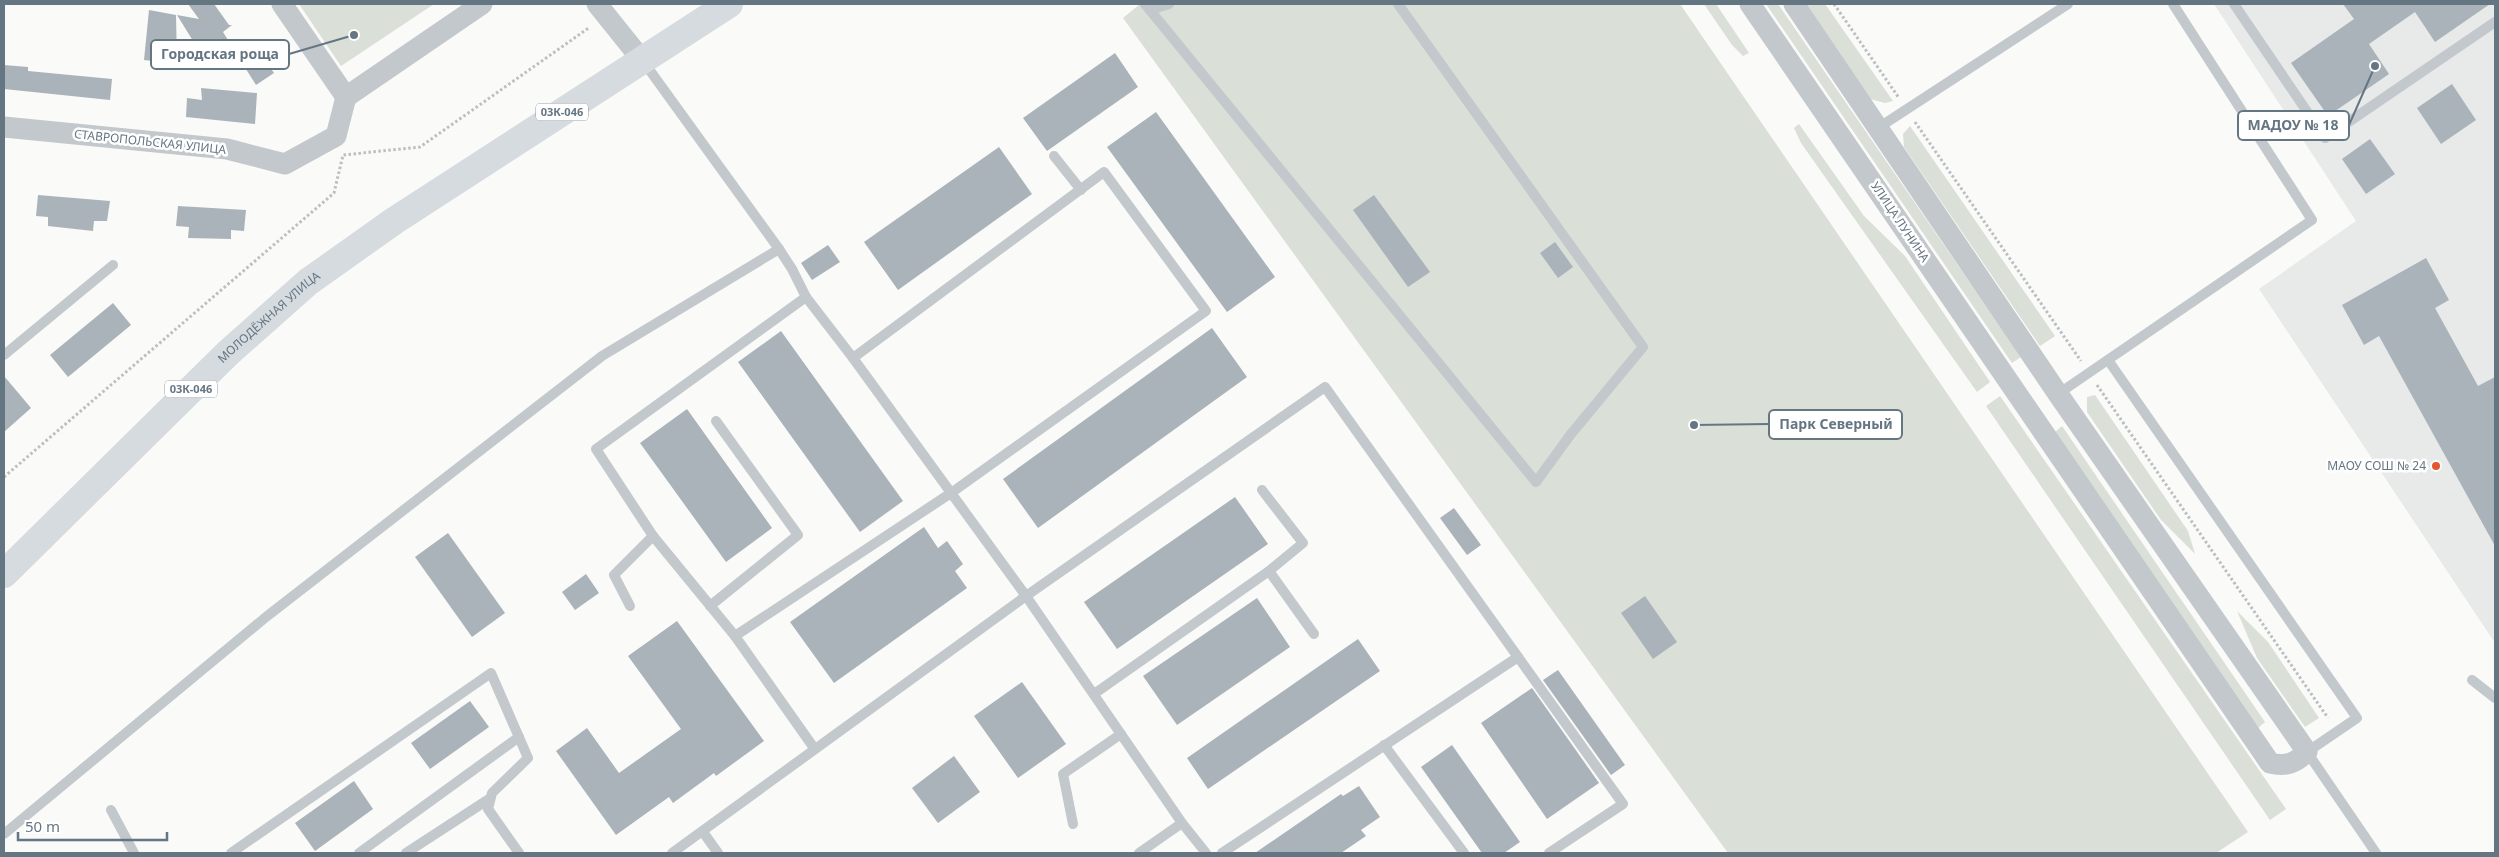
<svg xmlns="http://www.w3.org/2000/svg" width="2499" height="857" viewBox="0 0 2499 857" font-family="'Noto Sans',sans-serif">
	<rect width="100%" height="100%" fill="#fafaf8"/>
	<polygon fill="#e8e9e9" points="2214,4 2495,4 2495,643 2259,289 2356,221"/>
	<g fill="#dadfd7">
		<polygon points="299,4 434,4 341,66"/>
		<polygon points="1140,4 1680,4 2248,832 2216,853 1728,853 1123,18"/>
		<polygon points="1704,4 1716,4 1749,53 1743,56 1732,45"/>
		<polygon points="1766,4 1778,4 2021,357 2012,363"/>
		<polygon points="1804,4 1825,4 1893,101 1885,103 1870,99"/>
		<polygon points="1799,124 1864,216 1905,256 1990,382 1977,392 1801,143 1794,128"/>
		<polygon points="1910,126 2055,336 2040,346 1904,147 1903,134"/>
		<polygon points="2095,395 2188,531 2195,554 2161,520 2087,412 2087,397"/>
		<polygon points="2000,396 2286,809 2270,820 1986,406"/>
		<polygon points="2062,426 2265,722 2258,728 2055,432"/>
		<polygon points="2237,611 2268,642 2319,718 2305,727 2257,658"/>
	</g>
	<g fill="#aab3b9">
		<polygon points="188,4 214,4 229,25 232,25 223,32 236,53 211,70 177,15 199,19"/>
		<polygon points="2343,4 2490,4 2435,42 2415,12 2369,44 2389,74 2328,116 2291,63 2354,19"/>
		<polygon points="149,10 176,15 177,64 144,60"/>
		<polygon points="1115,53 1138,87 1047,151 1023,118"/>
		<polygon points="261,54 274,73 256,85 244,66"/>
		<polygon points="4,65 28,67 28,71 112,79 110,100 4,89"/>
		<polygon points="2452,84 2476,120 2441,144 2417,108"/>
		<polygon points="201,88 257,93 255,124 186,117 187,98 202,100"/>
		<polygon points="1156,112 1275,277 1227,312 1107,147"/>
		<polygon points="2370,139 2395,174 2366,194 2342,159"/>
		<polygon points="999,147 1032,194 898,290 864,242"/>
		<polygon points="38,195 110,201 107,221 94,221 93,231 48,226 48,217 36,216"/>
		<polygon points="1374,195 1430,272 1408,287 1353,210"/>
		<polygon points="178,206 246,210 244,231 231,230 231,239 188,238 189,227 176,226"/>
		<polygon points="1555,242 1573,267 1558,278 1540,253"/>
		<polygon points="828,245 840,262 812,280 801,263"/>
		<polygon points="2426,258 2449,300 2435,308 2478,386 2495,377 2495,546 2379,336 2364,345 2342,305"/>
		<polygon points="113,303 131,325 68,377 50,355"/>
		<polygon points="1212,328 1247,377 1038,528 1003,479"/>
		<polygon points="781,331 903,501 860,532 738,362"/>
		<polygon points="4,376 31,408 4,432"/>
		<polygon points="687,409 772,528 726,562 640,443"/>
		<polygon points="1235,497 1268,544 1117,649 1084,602"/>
		<polygon points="1454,508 1481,545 1467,555 1440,518"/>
		<polygon points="924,527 938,548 947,541 963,564 955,571 967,588 834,683 790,622"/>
		<polygon points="448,533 505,613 472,637 415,557"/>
		<polygon points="586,574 599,593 575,610 562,592"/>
		<polygon points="1645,596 1677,642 1653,659 1621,613"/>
		<polygon points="1257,598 1290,647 1177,725 1143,676"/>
		<polygon points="677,621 764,741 716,776 714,773 673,803 669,797 616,835 556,751 587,728 619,773 681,729 628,656"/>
		<polygon points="1358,639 1380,671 1208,789 1187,758"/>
		<polygon points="1558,670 1625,765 1611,775 1543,680"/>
		<polygon points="1022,682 1066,744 1018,778 974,716"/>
		<polygon points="1532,688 1599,783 1547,819 1481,723"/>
		<polygon points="470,701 489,727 430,769 411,743"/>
		<polygon points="1452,745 1520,842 1504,853 1482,853 1421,767"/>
		<polygon points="954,756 980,792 938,823 912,788"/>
		<polygon points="354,781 373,809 315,851 295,823"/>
		<polygon points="1359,786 1380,817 1361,830 1366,836 1341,853 1255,853 1341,794 1343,796"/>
	</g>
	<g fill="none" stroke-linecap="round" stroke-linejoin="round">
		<g stroke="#bbbfc2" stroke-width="3" stroke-dasharray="2.5 2.5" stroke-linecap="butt">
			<polyline points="1834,4 1899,98"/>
			<polyline points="1915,122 2081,361"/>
			<polyline points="2097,385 2328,718"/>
			<polyline points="4,477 334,193 343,155 420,147 590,27"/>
		</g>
		<g stroke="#c3c8cc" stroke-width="10">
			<polyline points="1145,4 1536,482 1571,434 1643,347 1398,4"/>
			<polyline points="2234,4 2325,138 2495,22"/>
			<polyline points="1150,10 1169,4"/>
			<polyline points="643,61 779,249 792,269 806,297 853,358 1026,596 1182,823 1206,853"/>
			<polyline points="1878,128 2068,4"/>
			<polyline points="1054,156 1081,190"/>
			<polyline points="806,297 596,449 653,536 735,636 814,748"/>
			<polyline points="4,355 113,265"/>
			<polyline points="2108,360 2357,718 2307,752 2376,853"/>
			<polyline points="2058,394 2312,220 2173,4"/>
			<polyline points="1269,571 1314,634"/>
			<polyline points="630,606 614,575 653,536"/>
			<polyline points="710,606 798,535 716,421"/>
			<polyline points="735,636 951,493 1206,311 1104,172 853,358"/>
			<polyline points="1518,657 1623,804 1549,853"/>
			<polyline points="2472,680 2495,698"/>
			<polyline points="1094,694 1269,571 1303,543 1262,490"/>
			<polyline points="1384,745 1464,853"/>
			<polyline points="111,810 134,853"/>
			<polyline points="1073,824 1063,774 1121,734"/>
			<polyline points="703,832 718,853"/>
			<polyline points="4,834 266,617 602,356 779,249"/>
			<polyline points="231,853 491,673 528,758 492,793 488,809 519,853"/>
			<polyline points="359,853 519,737"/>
			<polyline points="406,853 489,799"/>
			<polyline points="672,853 1026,596 1325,387 1518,657 1222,853"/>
			<polyline points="1139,853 1182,823"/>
		</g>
		<g stroke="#c3c8cc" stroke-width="21">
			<polyline points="282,4 346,97"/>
			<polyline points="597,4 642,60"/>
			<path d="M 1750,4 L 2270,763 C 2287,767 2295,763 2307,752 L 2058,394 L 1794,4"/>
			<polyline points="346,97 482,4"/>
			<polyline points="4,127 227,149 285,164 336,136 346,97"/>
		</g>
		<path stroke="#d6dbdf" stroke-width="28" id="s1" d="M 4,574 L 228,353 L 308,282 L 394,221 L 729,4"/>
	</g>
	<circle fill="#e4572e" stroke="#fff" stroke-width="2" cx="2436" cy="466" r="5"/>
	<g text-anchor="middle" stroke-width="5" stroke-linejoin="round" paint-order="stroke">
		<g fill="#fff" stroke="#939fa8" stroke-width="1">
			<rect x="536" y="103.5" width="52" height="17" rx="4"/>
			<rect x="165" y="380.5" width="52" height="17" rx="4"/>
		</g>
		<g font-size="11" font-weight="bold" fill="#657683">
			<text x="562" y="116">03К-046</text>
			<text x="191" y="393">03К-046</text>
		</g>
		<g font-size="12" fill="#657683" stroke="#fff">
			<text transform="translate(150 142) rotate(6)" y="4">СТАВРОПОЛЬСКАЯ УЛИЦА</text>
			<text transform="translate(1900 222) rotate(56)" y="4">УЛИЦА ЛУНИНА</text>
			<text dy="4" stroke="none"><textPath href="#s1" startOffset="369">МОЛОДЁЖНАЯ УЛИЦА</textPath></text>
		</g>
		<g font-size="12" fill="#657683" stroke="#fff" text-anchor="end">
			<text x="2426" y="470">МАОУ СОШ № 24</text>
		</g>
	</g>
	<path fill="none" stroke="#657683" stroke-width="2" d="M354 35L289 54M2375 66L2349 125M1694 425L1769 424"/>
	<g fill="#657683" stroke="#fff" stroke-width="2">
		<circle cx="354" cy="35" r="5"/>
		<circle cx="2375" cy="66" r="5"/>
		<circle cx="1694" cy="425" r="5"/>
	</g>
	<g fill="#fff" stroke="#657683" stroke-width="2">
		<rect x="151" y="40" width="138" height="29" rx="5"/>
		<rect x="2238" y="111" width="111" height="29" rx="5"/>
		<rect x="1769" y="410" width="133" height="29" rx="5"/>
	</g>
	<g font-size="14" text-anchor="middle" font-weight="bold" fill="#657683">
		<text x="220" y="59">Городская роща</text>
		<text x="2293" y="130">МАДОУ № 18</text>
		<text x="1836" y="429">Парк Северный</text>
	</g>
	<rect width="2499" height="857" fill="none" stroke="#657683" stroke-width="10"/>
	<path d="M18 832v8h149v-8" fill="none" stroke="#657683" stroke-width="2.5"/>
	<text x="25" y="832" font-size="15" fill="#657683" stroke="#ffffff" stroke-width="4" paint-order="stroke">50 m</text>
</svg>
